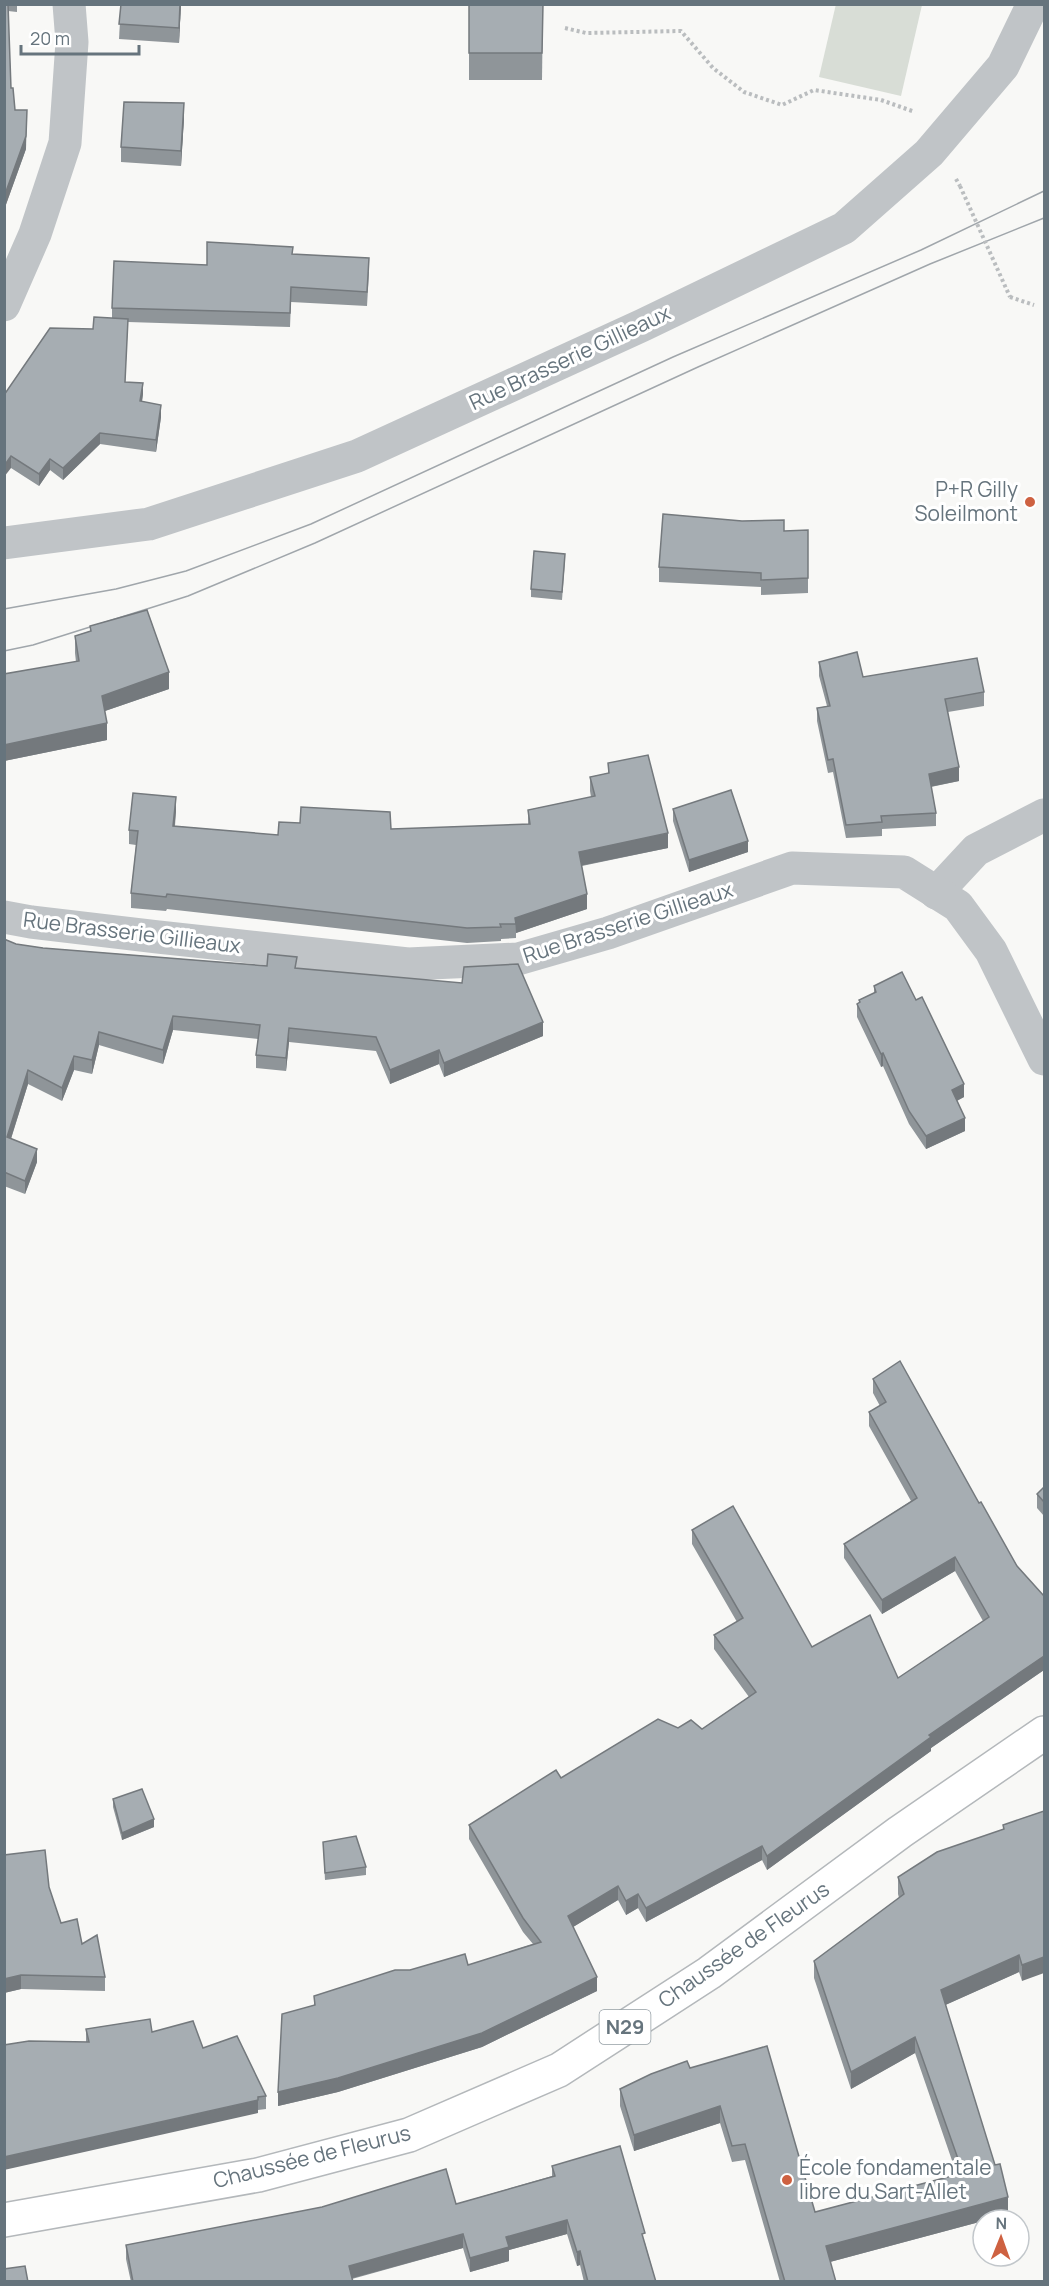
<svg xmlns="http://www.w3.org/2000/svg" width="1049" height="2286" viewBox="0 0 1049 2286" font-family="Manrope,sans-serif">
	<rect width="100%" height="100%" fill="#f8f8f6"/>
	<polygon fill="#d8ddd6" points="836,4 922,5 901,96 819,77"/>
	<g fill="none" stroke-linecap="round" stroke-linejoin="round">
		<g stroke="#b4b8bb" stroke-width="36">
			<polyline id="primary" points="4,2220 258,2175 409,2135 559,2070 709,1973 900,1832 1044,1733"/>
		</g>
		<g stroke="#babdbf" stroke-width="4" stroke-dasharray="3 3" stroke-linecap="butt">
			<polyline points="565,28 586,33 681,31 713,68 744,92 782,105 814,90 881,100 915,112"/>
			<polyline points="956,179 960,186"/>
			<polyline points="1010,297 1034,305"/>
		</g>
		<g stroke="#c0c4c7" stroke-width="33">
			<polyline points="4,305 35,234 65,143 72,42 69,4"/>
			<polyline points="4,543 149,524 357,456 643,325 844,228 929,153 1003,66 1033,4"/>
			<polyline points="936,893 976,850 1044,815"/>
			<polyline points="4,917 31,922 158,937 408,964 518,959 608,933 792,868 904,872 958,906 991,951 1044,1059"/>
		</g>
		<use href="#primary" stroke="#fff" stroke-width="33"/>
		<g stroke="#a0a6ab" stroke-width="1.5">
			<polyline points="4,609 116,589 186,571 311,524 673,357 921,250 1044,191"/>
			<polyline points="4,651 33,645 188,596 315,543 698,367 930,264 1044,218"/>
		</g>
		<polyline stroke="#babdbf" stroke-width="4" stroke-dasharray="3 3" stroke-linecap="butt" points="960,186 1010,297"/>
	</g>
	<g fill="#8f9599">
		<polygon points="4,4 17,4 17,12 8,11 11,88 15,110 26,149 4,210"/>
		<polygon points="121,4 181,4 179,43 119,39"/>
		<polygon points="469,4 543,4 542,80 469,80"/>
		<polygon points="184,118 181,166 121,162 121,147"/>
		<polygon points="293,254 369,272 367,306 291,302 290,327 128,322 125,382 143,394 142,402 161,417 156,452 100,444 63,480 50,470 39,486 11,468 4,395 93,329 112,318 112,308 207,265"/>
		<polygon points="808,530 808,593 761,595 761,587 659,582 659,567 784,531"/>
		<polygon points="565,561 562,600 531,597 531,589"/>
		<polygon points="90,626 169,689 105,711 107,740 4,761 4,674 76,662 75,653 75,636 90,631"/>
		<polygon points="819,662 863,677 984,692 984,706 948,712 959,781 931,787 936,813 936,826 882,829 882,836 846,838 833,772 828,773 817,721 817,708 827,706 819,676"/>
		<polygon points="608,763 668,848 582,866 587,909 516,933 516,938 501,939 501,941 467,943 167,909 166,911 131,908 131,893 136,845 129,844 129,830 176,811 175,826 278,835 391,829 528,824 528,810 591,797 590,791 590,777 608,773"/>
		<polygon points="673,809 748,852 689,872 673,821"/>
		<polygon points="4,939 16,944 43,948 297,968 543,1036 444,1077 439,1064 390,1084 376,1051 289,1042 286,1071 256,1068 256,1055 258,1039 173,1030 163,1064 99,1045 92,1074 74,1070 62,1101 28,1084 11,1139 37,1162 25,1194 4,1186"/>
		<polygon points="874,986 964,1097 957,1101 965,1131 926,1149 909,1124 883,1066 881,1067 857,1017 857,1004 859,1003 859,1000 874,993"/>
		<polygon points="873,1379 979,1503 1017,1566 1044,1596 1044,1670 931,1748 931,1751 767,1870 762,1860 646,1922 638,1908 626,1915 618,1900 573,1927 597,1991 482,2047 338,2092 278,2106 314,2005 314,1996 410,1970 468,1965 533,1944 523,1932 469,1839 469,1825 561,1778 678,1728 702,1729 749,1697 714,1649 714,1635 737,1622 692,1544 692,1530 812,1647 898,1678 983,1621 955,1571 882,1614 844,1558 844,1544 911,1501 869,1426 869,1412 880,1406 873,1393"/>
		<polygon points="1044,1487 1044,1516 1037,1508 1037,1494"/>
		<polygon points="113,1799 154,1827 122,1840 113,1807"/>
		<polygon points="1044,1811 1022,1981 1019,1972 945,2005 1008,2214 983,2220 983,2221 830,2262 836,2282 780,2282 745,2160 732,2162 720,2123 634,2151 620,2106 620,2089 690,2068 815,2212 957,2175 915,2053 851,2089 814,1978 814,1961 899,1898 898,1894 898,1877 1003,1830 1003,1825"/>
		<polygon points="323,1842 366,1867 366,1875 325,1880"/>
		<polygon points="4,1855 49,1887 61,1923 82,1944 105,1977 105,1991 21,1989 4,1993"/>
		<polygon points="86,2029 152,2032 203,2048 266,2096 266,2109 258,2110 258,2113 86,2042"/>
		<polygon points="552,2166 645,2243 656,2282 584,2282 580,2265 577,2266 567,2234 509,2250 509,2261 470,2272 463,2248 352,2279 353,2282 131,2282 126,2259 126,2245 456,2204 552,2176"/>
	</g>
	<g fill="#74797d">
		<polygon points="180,4 181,4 179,43 179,28"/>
		<polygon points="184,103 184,118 181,166 181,151"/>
		<polygon points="27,110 26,149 4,210 4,197"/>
		<polygon points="143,383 143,394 140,413 140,401"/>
		<polygon points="161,405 161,417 156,452 156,440"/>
		<polygon points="100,433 100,444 63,480 63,468"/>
		<polygon points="11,456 11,468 4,477 4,466"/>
		<polygon points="50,459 50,470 39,486 39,474"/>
		<polygon points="169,672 169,689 102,712 102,696"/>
		<polygon points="107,723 107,740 4,761 4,745"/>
		<polygon points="959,767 959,781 929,787 929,774"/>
		<polygon points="176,797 176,811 173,840 173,826"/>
		<polygon points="668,833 668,848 579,866 579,852"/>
		<polygon points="748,841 748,852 689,872 689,860"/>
		<polygon points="587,894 587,909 516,933 515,918"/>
		<polygon points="173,1016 173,1030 163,1064 163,1050"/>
		<polygon points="543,1022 543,1036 444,1077 444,1063"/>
		<polygon points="289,1028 289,1042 286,1071 286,1058"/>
		<polygon points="99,1032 99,1045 92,1074 92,1060"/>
		<polygon points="439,1050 439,1064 390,1084 390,1070"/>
		<polygon points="883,1053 883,1066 881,1067 881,1054"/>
		<polygon points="74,1056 74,1070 62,1101 62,1088"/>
		<polygon points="28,1070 28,1084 7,1151 7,1137"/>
		<polygon points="964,1084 964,1097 952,1103 952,1090"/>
		<polygon points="965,1118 965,1131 926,1149 926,1136"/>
		<polygon points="37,1149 37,1162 25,1194 25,1181"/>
		<polygon points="955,1557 955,1571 882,1614 882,1600"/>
		<polygon points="1044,1656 1044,1670 931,1748 931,1751 767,1870 767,1856 929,1735"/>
		<polygon points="154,1819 154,1827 122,1840 122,1833"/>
		<polygon points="762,1846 762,1860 646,1922 646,1908"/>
		<polygon points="618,1886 618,1900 568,1930 568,1916"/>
		<polygon points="638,1894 638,1908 626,1915 626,1901"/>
		<polygon points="1019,1955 1019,1972 941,2007 941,1990"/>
		<polygon points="1044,1957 1044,1973 1022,1981 1022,1965"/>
		<polygon points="21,1975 21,1989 4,1993 4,1979"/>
		<polygon points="597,1977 597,1991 482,2047 338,2092 278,2106 278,2092"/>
		<polygon points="915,2037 915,2053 851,2089 851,2072"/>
		<polygon points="258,2100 258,2113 4,2170 4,2157"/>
		<polygon points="720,2106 720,2123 634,2151 634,2135"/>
		<polygon points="1008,2197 1008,2214 983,2220 983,2221 826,2263 826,2246"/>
		<polygon points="567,2220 567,2234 509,2250 509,2261 470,2272 470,2258 506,2237"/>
		<polygon points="463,2234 463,2248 349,2279 349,2266"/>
		<polygon points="580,2251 580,2265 577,2266 577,2252"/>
	</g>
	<g fill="#a6adb2" stroke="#74797d" stroke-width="1.5">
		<polygon points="4,4 8,4 11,88 13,88 15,110 27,110 26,136 4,197"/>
		<polygon points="121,4 180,4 179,28 119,24"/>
		<polygon points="469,4 543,4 542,53 469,53"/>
		<polygon points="124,102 184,103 181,151 121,147"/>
		<polygon points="207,242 293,247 292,254 369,258 367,292 291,287 290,313 112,308 114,261 207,265"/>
		<polygon points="94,317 128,319 125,382 143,383 140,401 161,405 156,440 100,433 63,468 50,459 39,474 11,456 4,466 4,395 50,328 93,329"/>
		<polygon points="663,514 742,521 784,520 784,531 808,530 808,578 761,580 761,573 659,567"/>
		<polygon points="534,551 565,554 562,592 531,589"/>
		<polygon points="147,610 169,672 102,696 107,723 4,745 4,674 79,661 75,636 91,631 90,626"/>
		<polygon points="857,652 863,677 977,658 984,692 945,699 959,767 929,774 936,813 881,816 882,822 846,825 833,759 828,760 817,708 830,706 819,662"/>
		<polygon points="648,755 668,833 579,852 587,894 515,918 516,924 500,924 501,927 467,928 167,894 166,897 131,893 138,831 129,830 133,793 176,797 173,826 278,835 279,822 300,823 301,807 390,812 391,829 530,824 528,810 595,796 590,777 609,773 608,763"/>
		<polygon points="731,790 748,841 689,860 673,809"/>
		<polygon points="4,939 16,944 43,948 267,966 268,954 297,957 295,968 462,983 464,967 518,964 543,1022 444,1063 439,1050 390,1070 376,1037 289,1028 286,1058 256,1055 260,1025 173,1016 163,1050 99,1032 92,1060 74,1056 62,1088 28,1070 7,1137 37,1149 25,1181 4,1172"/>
		<polygon points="902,972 916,1000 922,997 964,1084 952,1090 965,1118 926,1136 909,1111 883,1053 881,1054 857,1004 860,1002 859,1000 876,992 874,986"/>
		<polygon points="900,1361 979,1503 981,1502 1017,1566 1044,1596 1044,1656 929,1735 931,1737 767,1856 762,1846 646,1908 638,1894 626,1901 618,1886 568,1916 597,1977 482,2033 338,2078 278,2092 282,2014 315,2005 314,1996 395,1970 410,1970 465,1954 468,1965 541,1942 523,1918 469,1825 556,1770 561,1778 658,1719 678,1728 691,1720 702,1729 756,1692 714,1635 743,1618 692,1530 733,1506 812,1647 870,1615 898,1678 989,1617 955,1557 882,1600 844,1544 917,1498 869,1412 886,1402 873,1379"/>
		<polygon points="1044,1487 1044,1502 1037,1494"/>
		<polygon points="142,1789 154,1819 122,1833 113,1799"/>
		<polygon points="1044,1811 1044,1957 1022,1965 1019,1955 941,1990 995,2165 1000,2164 1008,2197 826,2246 836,2282 785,2282 745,2144 732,2146 720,2106 634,2135 620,2089 651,2074 687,2061 690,2068 767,2046 815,2212 963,2173 915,2037 851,2072 814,1961 904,1894 898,1877 937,1852 1004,1829 1003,1825"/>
		<polygon points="356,1836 366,1867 325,1873 323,1842"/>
		<polygon points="45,1850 49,1887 61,1923 77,1919 82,1944 97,1935 105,1977 21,1975 4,1979 4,1855"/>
		<polygon points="150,2019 152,2032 193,2021 203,2048 237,2036 266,2096 258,2097 258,2100 4,2157 4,2045 29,2041 89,2042 86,2029"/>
		<polygon points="620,2146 645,2233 642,2234 656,2282 588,2282 580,2251 577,2252 567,2220 506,2237 509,2247 470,2258 463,2234 349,2266 353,2282 133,2282 126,2245 322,2207 446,2169 456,2204 555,2176 552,2166"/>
		<polygon points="25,2266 28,2282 4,2282 4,2269"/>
	</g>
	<g fill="#ce6141" stroke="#fff" stroke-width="2">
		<circle cx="1030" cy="502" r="6"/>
		<circle cx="787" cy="2180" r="6"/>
	</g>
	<g text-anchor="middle" stroke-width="6" stroke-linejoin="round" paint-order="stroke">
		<rect fill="#fff" stroke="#949ea4" stroke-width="1.5" x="599.5" y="2010" width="51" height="34" rx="4.5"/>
		<g font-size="20" font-weight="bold" fill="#66747d">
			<text x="625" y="2034">N29</text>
		</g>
		<g font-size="21" fill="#66747d" stroke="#fff">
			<text transform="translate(570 358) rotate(-25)" y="7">Rue Brasserie Gillieaux</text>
			<text transform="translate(628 923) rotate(-18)" y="7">Rue Brasserie Gillieaux</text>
			<text transform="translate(132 933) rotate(7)" y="7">Rue Brasserie Gillieaux</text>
			<text transform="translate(744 1945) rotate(-35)" y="7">Chaussée de Fleurus</text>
			<text transform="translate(312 2157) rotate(-14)" y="7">Chaussée de Fleurus</text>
		</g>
		<g font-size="21" fill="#66747d" stroke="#fff" text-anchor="end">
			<text x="1018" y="497">P+R Gilly<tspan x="1018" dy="24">Soleilmont</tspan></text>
			<text x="799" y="2175" text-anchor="start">École fondamentale<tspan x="799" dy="24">libre du Sart-Allet</tspan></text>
		</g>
	</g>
	<rect width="1049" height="2286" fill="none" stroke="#66747d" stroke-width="12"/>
	<g transform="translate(1001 2238) rotate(1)"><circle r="28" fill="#ffffff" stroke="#c2c7cb" stroke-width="1.5"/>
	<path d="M0-4.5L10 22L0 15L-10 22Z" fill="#ce6141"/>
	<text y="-9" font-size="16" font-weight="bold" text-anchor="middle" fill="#66747d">N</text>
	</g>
	<path d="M21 45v9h118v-9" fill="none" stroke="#66747d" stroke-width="3"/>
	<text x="30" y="45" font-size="18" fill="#66747d" stroke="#ffffff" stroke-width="4.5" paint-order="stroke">20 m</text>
</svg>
